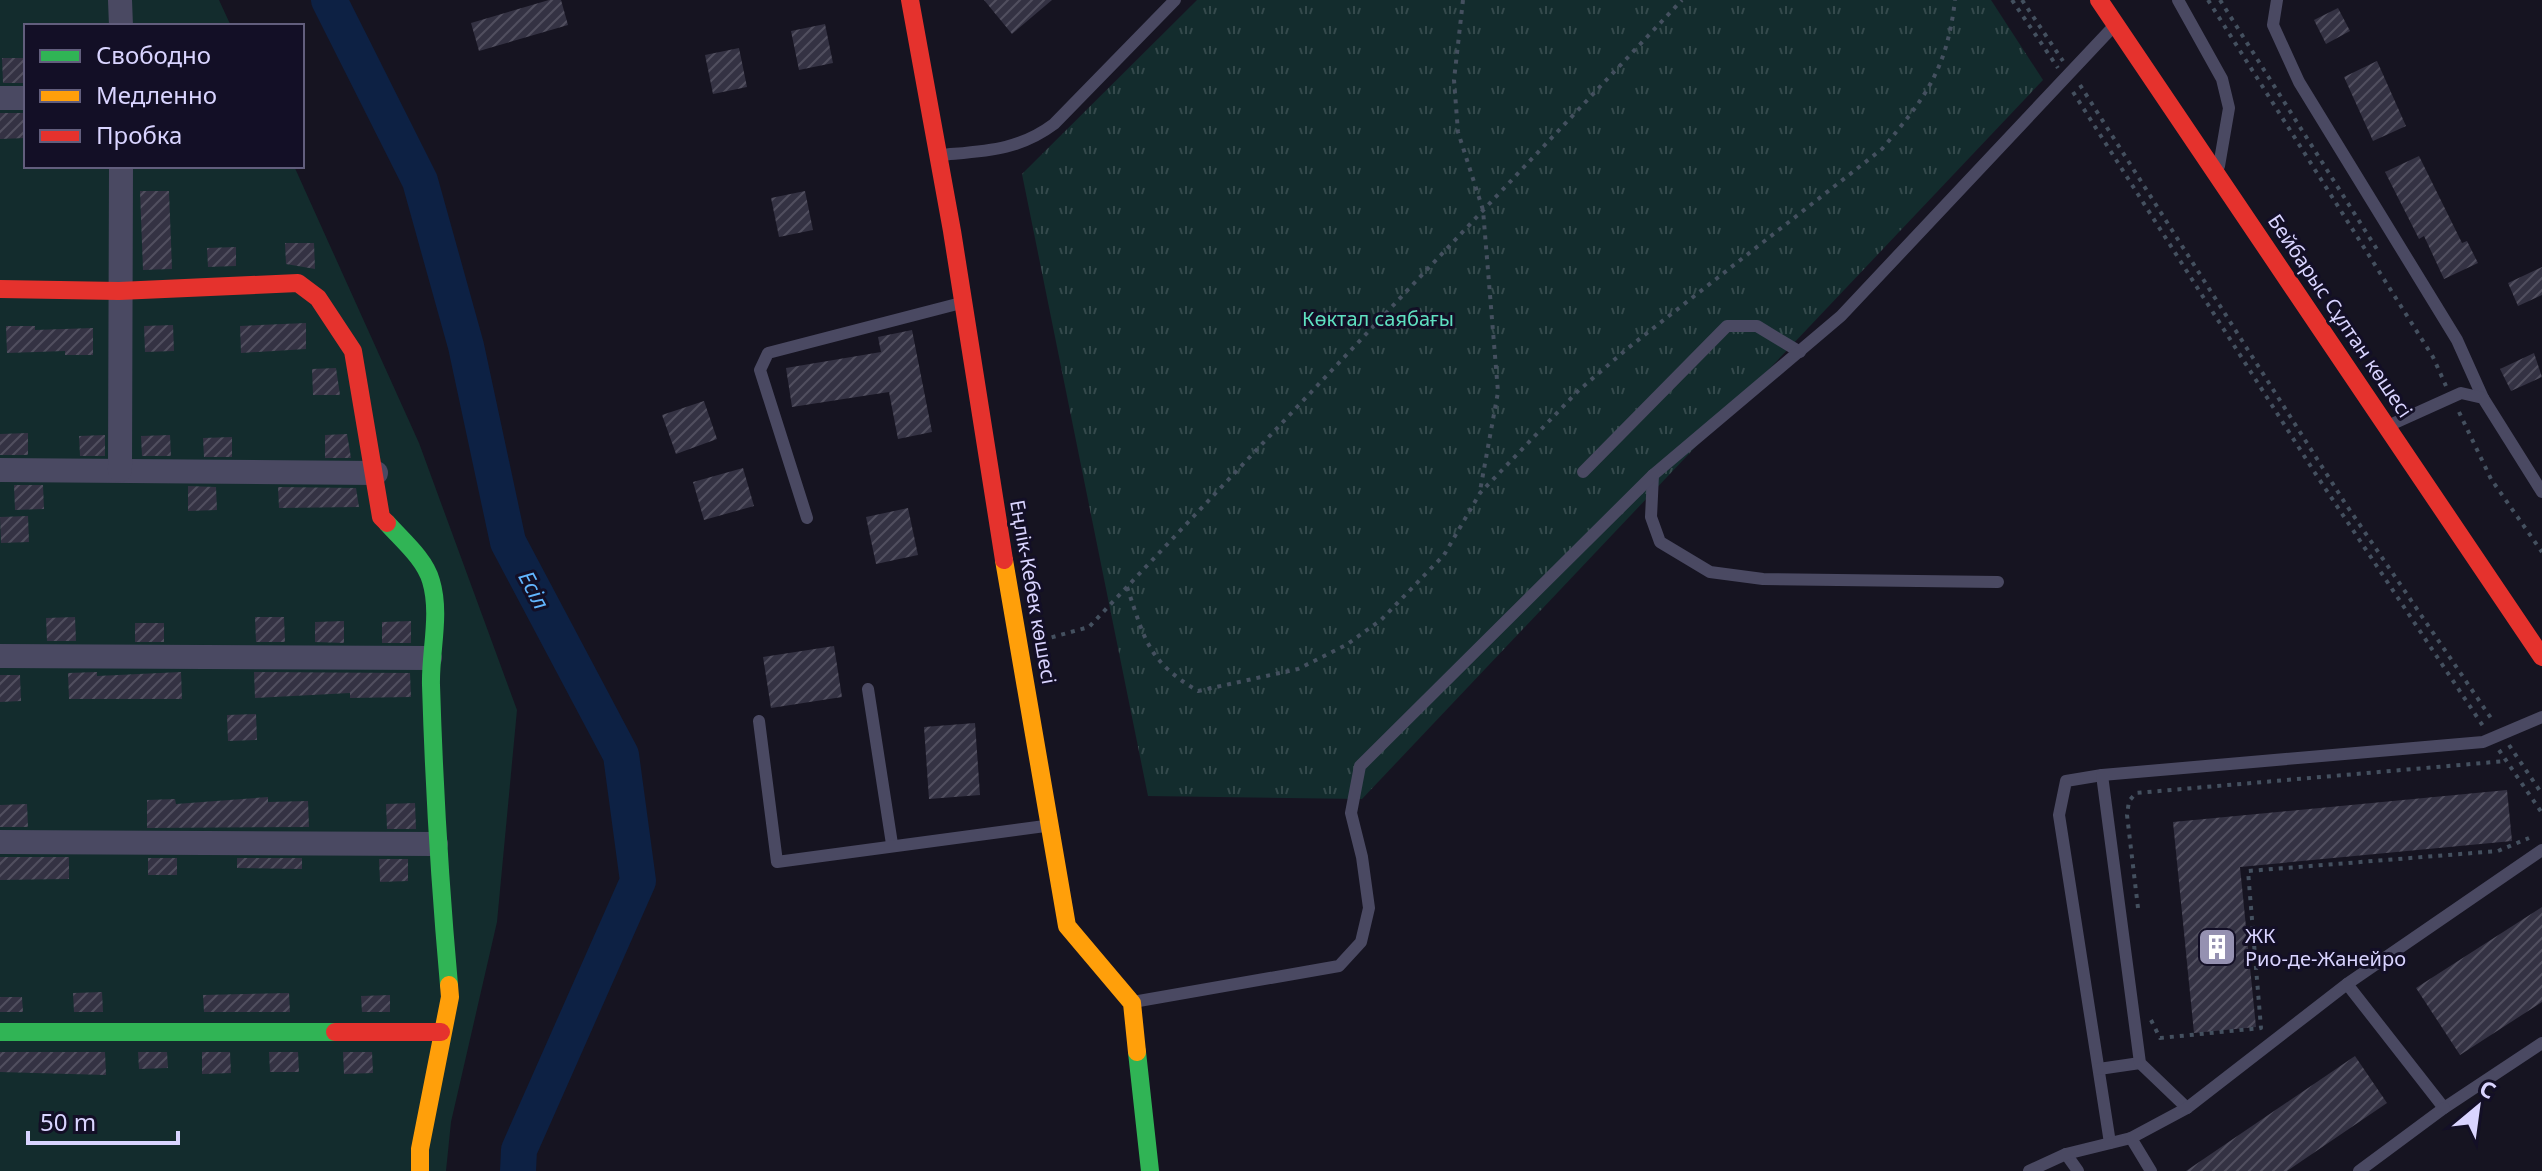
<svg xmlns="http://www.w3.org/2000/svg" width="2542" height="1171" viewBox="0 0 2542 1171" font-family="'Noto Sans',sans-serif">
	<defs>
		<pattern id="park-tufts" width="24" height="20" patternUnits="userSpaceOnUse" patternTransform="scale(2)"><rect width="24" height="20" fill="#132c2d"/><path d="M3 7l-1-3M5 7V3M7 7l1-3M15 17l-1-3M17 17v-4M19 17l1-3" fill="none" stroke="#354a4c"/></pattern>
		<pattern id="building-hatch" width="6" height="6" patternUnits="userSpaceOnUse" patternTransform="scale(2)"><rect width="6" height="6" fill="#343243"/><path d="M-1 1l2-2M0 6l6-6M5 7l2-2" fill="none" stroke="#514f5f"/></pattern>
	</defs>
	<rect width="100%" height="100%" fill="#161421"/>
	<polygon fill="url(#park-tufts)" points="1197,0 1991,0 2043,80 1362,799 1148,796 1022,174"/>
	<polygon fill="#132c2d" points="0,0 219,0 231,26 26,26 26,166 294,166 419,443 517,710 497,922 451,1122 446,1171 0,1171"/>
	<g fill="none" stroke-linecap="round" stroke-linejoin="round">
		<polyline stroke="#0d2144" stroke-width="36" points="329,0 420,181 466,346 508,542 621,755 638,881 519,1150 518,1171"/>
	</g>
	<g fill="url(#building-hatch)">
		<polygon points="549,0 561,0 568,25 479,51 471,23"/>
		<polygon points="984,0 1052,0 1012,34"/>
		<polygon points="2338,8 2350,31 2326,44 2314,20"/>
		<polygon points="825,24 833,63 799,70 791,31"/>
		<polygon points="739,48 747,87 713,94 705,55"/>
		<polygon points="2,58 26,58 26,83 3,83"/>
		<polygon points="2377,61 2406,126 2373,141 2344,77"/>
		<polygon points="0,113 26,113 26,138 0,139"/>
		<polygon points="2419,156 2462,243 2467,241 2478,263 2444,279 2424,236 2419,239 2385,172"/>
		<polygon points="140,191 169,191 172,269 143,270"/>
		<polygon points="805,191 813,230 779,237 771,198"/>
		<polygon points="285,243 314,243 315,269 286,264"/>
		<polygon points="236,247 236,266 208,267 207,248"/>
		<polygon points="2542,267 2542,295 2518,306 2508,283"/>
		<polygon points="306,323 306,349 241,353 240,326"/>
		<polygon points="173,325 174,351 145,352 144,326"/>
		<polygon points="6,326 35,326 35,330 93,328 93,355 65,355 65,351 7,353"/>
		<polygon points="912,330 932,432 898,439 889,392 792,407 786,368 881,352 878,337"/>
		<polygon points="2534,353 2542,377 2511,391 2500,369"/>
		<polygon points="336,368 340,395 313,395 312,369"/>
		<polygon points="704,401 717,439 676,454 662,415"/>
		<polygon points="28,433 28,455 0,455 0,434"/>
		<polygon points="347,434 351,458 325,458 325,435"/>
		<polygon points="105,435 105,456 80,456 79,436"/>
		<polygon points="170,435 171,456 142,456 141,436"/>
		<polygon points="232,437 232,457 204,457 203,438"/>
		<polygon points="743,468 754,506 704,520 693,482"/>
		<polygon points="14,485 43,485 44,509 15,510"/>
		<polygon points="188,486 216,487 217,510 188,511"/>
		<polygon points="278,487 356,488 359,507 279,508"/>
		<polygon points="908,508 918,555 876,564 866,517"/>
		<polygon points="28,516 29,542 1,543 0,517"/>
		<polygon points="75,617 76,641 47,641 46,618"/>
		<polygon points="255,617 284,617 285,642 256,642"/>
		<polygon points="344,621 344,643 315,642 315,622"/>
		<polygon points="411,621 411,643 382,643 382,622"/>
		<rect x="135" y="623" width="29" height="19"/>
		<polygon points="834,646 842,697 771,708 763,657"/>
		<polygon points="97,672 97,676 181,672 182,699 69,699 68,673"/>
		<polygon points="254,672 410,673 411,697 350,698 350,693 255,698"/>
		<polygon points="0,675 20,675 21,701 0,702"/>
		<polygon points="256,714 257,740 228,741 227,715"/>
		<polygon points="975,723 980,795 929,799 924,727"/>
		<polygon points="2507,790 2512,841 2240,867 2256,1027 2194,1033 2173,822"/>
		<polygon points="268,797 268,802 308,801 309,827 147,828 147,800 175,799 176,804"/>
		<polygon points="415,803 416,829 387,829 386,804"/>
		<polygon points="27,804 28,827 0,827 0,805"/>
		<polygon points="0,857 69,857 69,879 0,880"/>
		<rect x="148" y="858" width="29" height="17"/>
		<polygon points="237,858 302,858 302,869 237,868"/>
		<polygon points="379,859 408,859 408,881 380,882"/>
		<polygon points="2542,907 2542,1002 2460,1055 2416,988"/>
		<polygon points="102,992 103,1012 74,1012 73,993"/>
		<polygon points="289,993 290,1012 204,1012 203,995"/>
		<polygon points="390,995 390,1012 362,1012 361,996"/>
		<polygon points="0,997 22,997 23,1012 0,1012"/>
		<polygon points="0,1052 105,1052 106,1075 0,1072"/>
		<polygon points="138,1052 167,1052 168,1068 139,1069"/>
		<polygon points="202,1052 230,1052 231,1073 202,1074"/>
		<polygon points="269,1052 298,1052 299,1072 270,1072"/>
		<polygon points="343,1052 372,1052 373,1073 344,1074"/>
		<polygon points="2355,1056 2387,1103 2287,1171 2186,1171"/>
	</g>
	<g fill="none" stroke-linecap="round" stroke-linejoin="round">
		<g stroke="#44505f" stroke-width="4" stroke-dasharray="4 6" stroke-linecap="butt">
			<polyline points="1463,0 1454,80 1458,132 1483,210 1498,392 1480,491"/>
			<polyline points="2012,0 2058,68"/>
			<polyline points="2022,0 2063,61"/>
			<polyline points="2208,0 2433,357 2446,386"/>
			<polyline points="2220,0 2378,251"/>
			<polyline points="2080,85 2345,503 2493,721"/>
			<polyline points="2073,92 2315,473 2483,726"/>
			<polyline points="2459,412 2491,479 2542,552"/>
			<path d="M 1127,587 C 1145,639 1147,661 1198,691 L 1298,669 L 1346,645 L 1381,620 L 1444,555 L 1480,493 L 1578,391 L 1628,348 L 1882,149 C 1926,97 1947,69 1955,0"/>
			<polyline points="1042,640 1089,627 1682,0"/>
			<polyline points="2509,745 2542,794"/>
			<polyline points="2499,750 2542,813"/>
			<polyline points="2138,908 2127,815 2129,801 2136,793 2506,761"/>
			<polyline points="2151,1020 2160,1038 2261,1028 2248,871 2498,851 2529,838"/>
		</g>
		<g stroke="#4a4962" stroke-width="12">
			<polyline points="2178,0 2222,79 2229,108 2219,166"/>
			<polyline points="2277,0 2273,25 2299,82 2457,340 2483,398"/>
			<path d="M 941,155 C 984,151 1018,151 1054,124 L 1175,0"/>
			<polyline points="2390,425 2461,393 2483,398 2542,492"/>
			<polyline points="1583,472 1727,326 1757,326 1800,352"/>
			<polyline points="1653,475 1651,517 1660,542 1710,572 1763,579 1998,582"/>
			<polyline points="807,518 760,370 768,353 961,303"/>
			<polyline points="868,689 892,844"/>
			<polyline points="759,721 777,862 1045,826"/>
			<polyline points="2102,775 2066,781 2059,815 2110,1143"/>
			<polyline points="2347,984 2444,1108 2542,1043"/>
			<polyline points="1133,1002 1339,966 1361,942 1369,908 1362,857 1351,813 1360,766 1653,475 1841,316 2113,27"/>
			<polyline points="2099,1069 2140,1063"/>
			<polyline points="2187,1108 2140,1063 2102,775 2483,742 2542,717"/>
			<polyline points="2066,1154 2078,1171"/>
			<polyline points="2029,1171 2066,1154 2131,1138"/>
			<polyline points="2151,1171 2131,1138 2187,1108 2347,984 2542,850"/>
			<polyline points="2359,1171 2444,1108"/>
		</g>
		<g stroke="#4a4962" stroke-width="24">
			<polyline points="120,0 121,26"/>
			<polyline points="0,98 26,98"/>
			<polyline points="0,470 376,473"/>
			<polyline points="120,470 121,166"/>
			<polyline points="0,656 430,658"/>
			<polyline points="0,842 436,844"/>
		</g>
		<g stroke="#30b455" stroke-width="18">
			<path d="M 387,523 C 402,540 425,559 431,581 C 441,614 430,652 431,685 C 434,785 440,885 449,985"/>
			<polyline points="0,1032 335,1032"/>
			<polyline points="1137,1052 1150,1171"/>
		</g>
		<g stroke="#ff9f0a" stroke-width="18">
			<polyline points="1004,560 1067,926 1132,1003 1137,1052"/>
			<polyline points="420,1171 420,1149 450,997 449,985"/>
		</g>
		<g stroke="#e5322d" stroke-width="18">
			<polyline points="910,0 952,231 1004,560"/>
			<polyline points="2099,0 2542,657"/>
			<polyline points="0,289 119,291 298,283 318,298 353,351 381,517 387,523"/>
			<polyline points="335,1032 441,1032"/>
		</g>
	</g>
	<defs>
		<g id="building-square" transform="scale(2)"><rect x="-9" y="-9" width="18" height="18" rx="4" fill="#9591b1" stroke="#130f26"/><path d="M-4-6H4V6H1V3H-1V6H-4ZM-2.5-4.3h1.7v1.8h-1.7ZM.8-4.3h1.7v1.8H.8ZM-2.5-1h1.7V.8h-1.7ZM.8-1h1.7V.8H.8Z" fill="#fff"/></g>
	</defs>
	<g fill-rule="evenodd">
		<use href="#building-square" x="2217" y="947"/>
	</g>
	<g text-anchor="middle" stroke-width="6" stroke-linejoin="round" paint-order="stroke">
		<g font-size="20" fill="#d9d4ff" stroke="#130f26">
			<text transform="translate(2340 316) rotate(56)" y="7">Бейбарыс Сұлтан көшесі</text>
			<text transform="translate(1033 592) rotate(80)" y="7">Еңлік-Кебек көшесі</text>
		</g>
		<g font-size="20" fill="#5fe0c0" stroke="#130f26">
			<text x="1378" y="326">Көктал саябағы</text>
		</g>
		<g font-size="20" fill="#d9d4ff" stroke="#130f26" text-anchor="start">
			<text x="2245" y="943">ЖК<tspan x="2245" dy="23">Рио-де-Жанейро</tspan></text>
		</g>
		<g font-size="22" font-style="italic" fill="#62b6ff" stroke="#130f26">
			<text transform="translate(534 590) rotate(62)" y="8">Есіл</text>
		</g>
	</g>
	<rect x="24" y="24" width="280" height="144" fill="#130f26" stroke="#625e7d" stroke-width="2"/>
	<rect x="40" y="50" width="40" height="12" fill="#30b455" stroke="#625e7d" stroke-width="2"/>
	<text x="96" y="64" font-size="24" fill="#d9d4ff">Свободно</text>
	<rect x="40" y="90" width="40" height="12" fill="#ff9f0a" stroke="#625e7d" stroke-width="2"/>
	<text x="96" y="104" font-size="24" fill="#d9d4ff">Медленно</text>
	<rect x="40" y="130" width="40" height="12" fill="#e5322d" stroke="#625e7d" stroke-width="2"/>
	<text x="96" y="144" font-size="24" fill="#d9d4ff">Пробка</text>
	<g transform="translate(2478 1107) rotate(29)" stroke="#130f26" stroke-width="6" paint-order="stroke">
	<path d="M0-6L14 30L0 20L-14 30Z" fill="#d9d4ff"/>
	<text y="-12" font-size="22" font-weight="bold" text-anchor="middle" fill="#d9d4ff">С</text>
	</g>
	<path d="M28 1131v12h150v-12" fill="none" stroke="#d9d4ff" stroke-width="4"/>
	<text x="40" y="1131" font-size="24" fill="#d9d4ff" stroke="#130f26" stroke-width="6" paint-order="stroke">50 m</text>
</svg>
